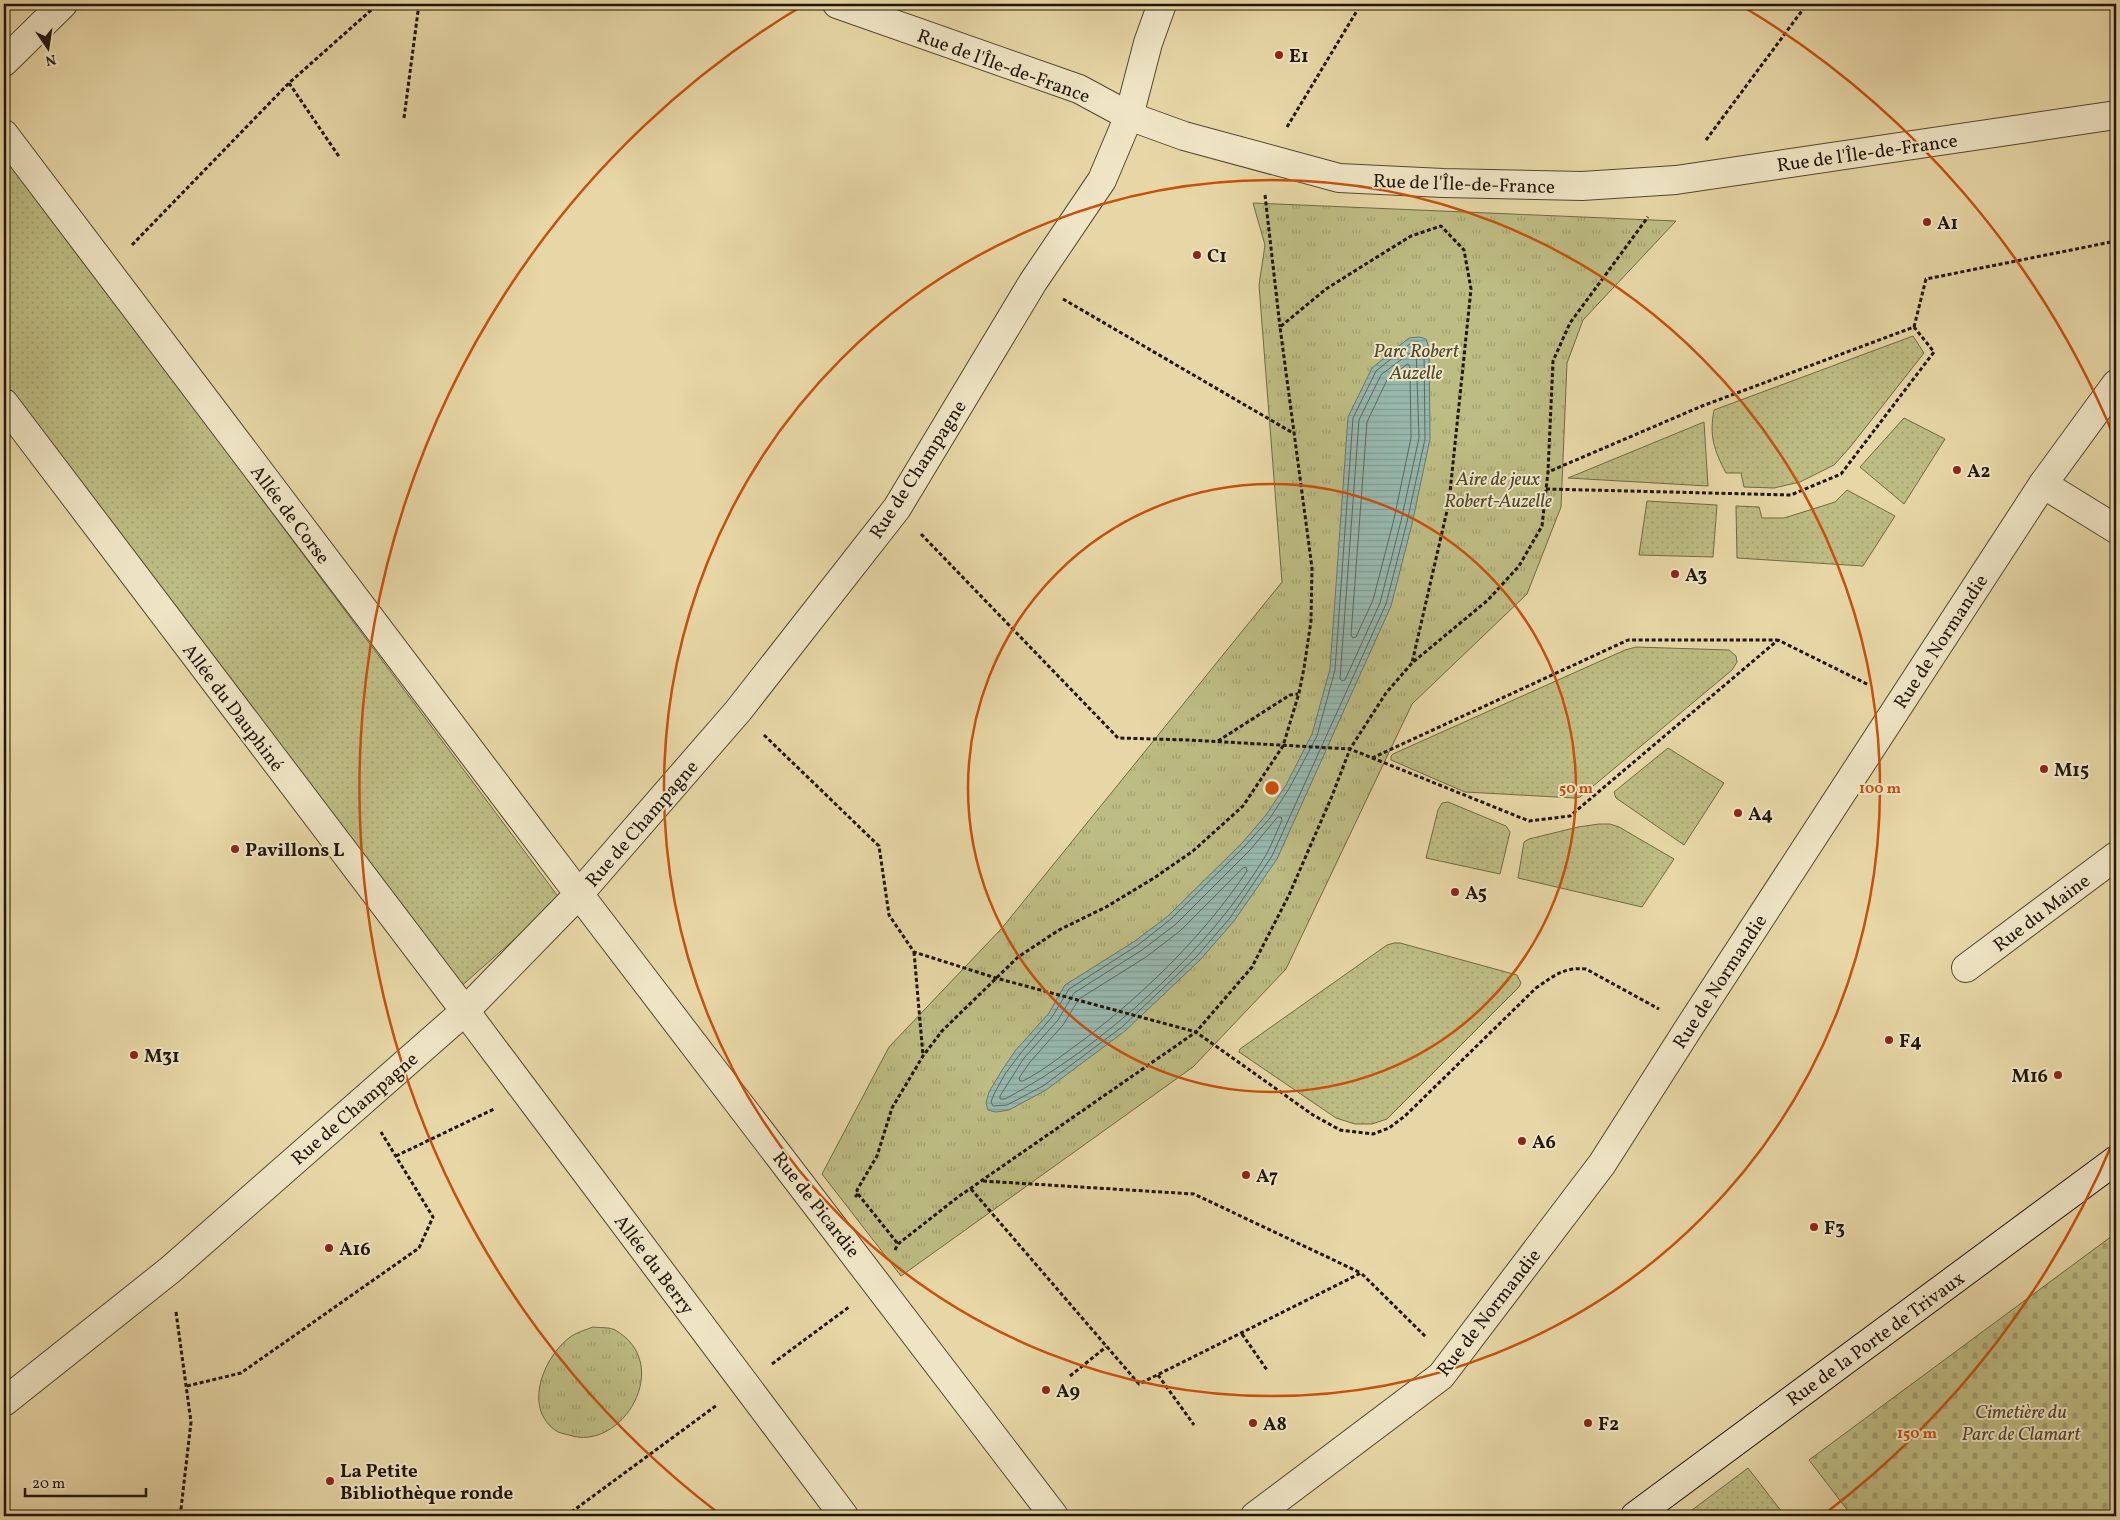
<svg xmlns="http://www.w3.org/2000/svg" width="2120" height="1520" viewBox="0 0 2120 1520" font-family="Vollkorn,serif">
	<defs>
		<pattern id="grass-dots" width="8" height="8" patternUnits="userSpaceOnUse" patternTransform="scale(1.25)"><rect width="8" height="8" fill="#bdbc82"/><path d="M2 2h.1M6 6h.1" fill="none" stroke="#a2a16f" stroke-width="1.8" stroke-linecap="round"/></pattern>
		<pattern id="cemetery-stones" width="16" height="16" patternUnits="userSpaceOnUse" patternTransform="scale(1.25)"><rect width="16" height="16" fill="#bdbc82"/><path d="M2 7V4a2 2 0 0 1 4 0v3zM10 15v-3a2 2 0 0 1 4 0v3z" fill="#a2a16f"/></pattern>
		<pattern id="park-tufts" width="24" height="20" patternUnits="userSpaceOnUse" patternTransform="scale(1.25)"><rect width="24" height="20" fill="#bdbc82"/><path d="M3 7l-1-3M5 7V3M7 7l1-3M15 17l-1-3M17 17v-4M19 17l1-3" fill="none" stroke="#a2a16f"/></pattern>
		<pattern id="water-rules" width="6" height="5" patternUnits="userSpaceOnUse" patternTransform="scale(1.25)"><rect width="6" height="5" fill="#98b8ae"/><path d="M0 2.5h6" fill="none" stroke="#839d94"/></pattern>
	</defs>
	<rect width="100%" height="100%" fill="#e7d7a6"/>
	<filter id="stains"><feTurbulence type="fractalNoise" baseFrequency=".004" numOctaves="4"/><feColorMatrix values="0 0 0 0 .2 0 0 0 0 .09 0 0 0 0 .02 0 0 0 .5 -.17"/></filter>
	<radialGradient id="worn" r=".72"><stop offset=".6" stop-color="#630" stop-opacity="0"/><stop offset="1" stop-color="#630" stop-opacity=".3"/></radialGradient>
	<g fill="url(#grass-dots)" stroke="#6f6946">
		<polygon points="4,153 560,899 458,989 4,386"/>
		<path d="M 1913,336 L 1924,353 L 1851,446 L 1834,465 L 1800,482 L 1774,488 L 1744,487 L 1741,473 L 1726,473 C 1714,450 1709,436 1714,410 Z"/>
		<polygon points="1904,418 1945,439 1904,504 1860,467"/>
		<polygon points="1704,422 1708,486 1568,478"/>
		<polygon points="1847,490 1895,516 1863,566 1737,558 1736,506 1759,507 1762,518 1784,518 1813,509 1835,502"/>
		<polygon points="1647,501 1717,505 1713,557 1639,555"/>
		<polygon points="1636,647 1729,650 1736,656 1737,662 1732,670 1580,797 1575,798 1465,792 1391,760 1391,756 1393,754 1625,650"/>
		<polygon points="1668,748 1724,783 1684,845 1616,798 1614,792"/>
		<polygon points="1448,802 1506,826 1510,832 1500,874 1426,858 1438,810 1442,803"/>
		<polygon points="1599,824 1610,824 1619,827 1674,859 1642,907 1518,878 1524,842 1529,839 1578,827"/>
		<polygon points="1394,943 1400,943 1517,975 1521,983 1519,987 1387,1119 1372,1124 1355,1124 1336,1118 1239,1052 1240,1049 1387,945"/>
		<polygon points="1748,1468 1785,1516 1684,1516"/>
	</g>
	<polygon fill="url(#cemetery-stones)" stroke="#6f6946" points="2116,1233 2116,1516 1852,1516 1809,1460"/>
	<g fill="url(#park-tufts)" stroke="#6f6946">
		<polygon points="1253,203 1676,221 1583,320 1567,363 1561,507 1527,594 1412,704 1286,969 1193,1067 901,1276 822,1174 889,1047 1002,928 1282,582 1259,285 1265,245"/>
		<path d="M 593,1327 C 600,1328 610,1327 615,1330 C 675,1364 622,1453 569,1435 C 565,1434 558,1433 555,1430 C 523,1407 544,1357 569,1338 C 575,1333 585,1330 593,1327 Z"/>
	</g>
	<polygon fill="url(#water-rules)" stroke="#68776c" points="1419,337 1426,339 1429,348 1430,439 1412,524 1391,606 1277,859 1234,921 1200,960 1125,1031 1046,1090 1009,1110 996,1112 988,1110 986,1103 989,1092 1001,1072 1015,1051 1049,1013 1065,985 1135,941 1168,916 1242,843 1266,815 1286,785 1312,734 1330,669 1348,417 1372,368 1409,338"/>
	<g fill="none" stroke-linecap="round" stroke-linejoin="round">
		<g stroke="#5c675c" stroke-width="1">
			<polygon points="1418,342 1422,344 1424,349 1425,439 1407,522 1386,604 1272,856 1230,918 1197,956 1122,1027 1043,1086 1007,1105 993,1106 991,1102 994,1094 1005,1074 1020,1054 1052,1017 1069,989 1138,945 1171,919 1245,846 1270,818 1290,787 1317,736 1335,670 1353,418 1376,371 1411,343"/>
			<polygon points="1416,349 1419,438 1401,521 1380,603 1345,680 1342,681 1340,679 1359,420 1381,375"/>
			<polygon points="1408,364 1410,367 1411,438 1394,519 1373,600 1356,637 1353,638 1351,635 1367,422 1387,380"/>
			<path d="M 1278,817 L 1281,817 L 1282,820 C 1277,831 1272,844 1266,855 C 1210,950 1102,1048 1005,1099 L 1000,1099 L 1000,1096 L 1024,1058 L 1058,1020 L 1074,993 L 1142,950 L 1176,924 L 1250,850 Z"/>
			<path d="M 1243,868 L 1246,867 L 1247,871 C 1204,935 1147,991 1086,1038 C 1065,1053 1046,1069 1023,1081 L 1020,1081 L 1019,1078 L 1030,1062 L 1063,1025 L 1079,999 L 1146,957 L 1180,931 Z"/>
		</g>
		<g stroke="#524630" stroke-width="30">
			<g id="street">
				<polyline points="837,4 1079,89 1129,116 1184,136 1339,178 1443,183 1582,186 1676,180 2116,115"/>
				<polyline points="4,62 63,4"/>
				<polyline points="4,134 572,885 1054,1516"/>
				<polyline points="4,403 465,1011 844,1516"/>
				<polyline points="2043,484 2116,529"/>
				<polyline points="1966,968 2116,856"/>
				<polyline points="4,1402 170,1270 465,1011 579,894 738,711 897,508 1033,282 1102,180 1129,116 1148,43 1162,4"/>
				<polyline points="1255,1516 1441,1376 1602,1164 1690,1026 2043,484 2116,384"/>
			</g>
		</g>
		<g stroke="#211609" stroke-width="30">
			<polyline id="secondary" points="1635,1516 2116,1160"/>
		</g>
		<g stroke="#211609" stroke-width="3" stroke-dasharray="4 2.5" stroke-linecap="butt">
			<polyline points="289,83 340,158"/>
			<polyline points="404,118 419,4"/>
			<polyline points="1287,127 1361,4"/>
			<polyline points="1706,140 1807,4"/>
			<polyline points="1265,195 1280,327"/>
			<polyline points="132,245 289,83 378,4"/>
			<polyline points="1063,299 1293,433"/>
			<polyline points="1914,327 1926,279 2116,241"/>
			<polyline points="1546,489 1791,495 1841,474 1934,352 1914,327 1702,406 1548,472"/>
			<polyline points="921,534 1118,738 1189,740 1350,749 1529,821 1570,816 1778,640 1869,685"/>
			<path d="M 764,735 L 879,846 L 889,915 L 914,952 L 996,978 L 1196,1032 L 1313,1115 L 1340,1130 L 1373,1134 L 1389,1128 L 1405,1116 L 1536,988 C 1554,976 1563,967 1586,969 L 1659,1009"/>
			<polyline points="1218,741 1290,695 1298,694"/>
			<polyline points="1372,758 1628,640 1777,640"/>
			<polyline points="914,952 923,1056"/>
			<polyline points="396,1156 494,1109"/>
			<polyline points="983,1181 1194,1194 1361,1273"/>
			<polyline points="971,1189 1139,1384 1361,1273 1426,1337"/>
			<polyline points="858,1194 898,1244"/>
			<polyline points="855,1197 858,1194 857,1190 877,1156 892,1108 923,1056 942,1031 1018,957 1059,930 1106,907 1154,878 1193,851 1243,806 1283,746 1299,693 1304,668 1311,621 1312,568 1280,327 1326,289 1369,262 1411,236 1441,226 1464,250 1471,289 1449,502 1412,663"/>
			<polyline points="895,1250 898,1244 958,1197 1196,1032 1252,967 1289,895 1332,796 1350,749 1386,693 1412,663 1488,600 1519,566 1542,526 1548,472 1553,361 1570,323 1648,217"/>
			<polyline points="176,1312 191,1422 181,1509 183,1516"/>
			<polyline points="1242,1334 1267,1370"/>
			<polyline points="772,1364 849,1307"/>
			<polyline points="1158,1375 1194,1425"/>
			<polyline points="1070,1376 1106,1347"/>
			<polyline points="187,1386 241,1373 419,1248 433,1217 381,1132"/>
			<polyline points="566,1516 717,1405"/>
		</g>
		<use href="#street" stroke="#efe5c5" stroke-width="28"/>
		<use href="#secondary" stroke="#efe5c5" stroke-width="28"/>
	</g>
	<g fill="none" stroke="#ca4f0c" stroke-width="2.5">
		<circle cx="1272" cy="788" r="304"/>
		<circle cx="1272" cy="788" r="608"/>
		<path d="M2115 1137A912 912 0 0 1 1827 1512M717 1512A912 912 0 0 1 802 6M1742 6A912 912 0 0 1 2115 439"/>
	</g>
	<g fill="#8f2418" stroke="#efe5c5" stroke-width="2">
		<circle cx="1279" cy="55" r="5"/>
		<circle cx="1927" cy="222" r="5"/>
		<circle cx="1197" cy="255" r="5"/>
		<circle cx="1957" cy="470" r="5"/>
		<circle cx="1675" cy="574" r="5"/>
		<circle cx="2044" cy="769" r="5"/>
		<circle cx="1738" cy="813" r="5"/>
		<circle cx="235" cy="849" r="5"/>
		<circle cx="1455" cy="892" r="5"/>
		<circle cx="1889" cy="1040" r="5"/>
		<circle cx="134" cy="1055" r="5"/>
		<circle cx="2058" cy="1075" r="5"/>
		<circle cx="1522" cy="1141" r="5"/>
		<circle cx="1246" cy="1175" r="5"/>
		<circle cx="1814" cy="1227" r="5"/>
		<circle cx="329" cy="1248" r="5"/>
		<circle cx="1046" cy="1390" r="5"/>
		<circle cx="1253" cy="1423" r="5"/>
		<circle cx="1588" cy="1423" r="5"/>
		<circle cx="330" cy="1481" r="5"/>
	</g>
	<g text-anchor="middle" stroke-width="4" stroke-linejoin="round" paint-order="stroke">
		<g font-size="19" font-weight="bold" fill="#211609" stroke="#efe5c5" text-anchor="start">
			<text x="1289" y="62">E1</text>
			<text x="1937" y="229">A1</text>
			<text x="1207" y="262">C1</text>
			<text x="1967" y="477">A2</text>
			<text x="1685" y="581">A3</text>
			<text x="2054" y="776">M15</text>
			<text x="1748" y="820">A4</text>
			<text x="245" y="856">Pavillons L</text>
			<text x="1465" y="899">A5</text>
			<text x="1899" y="1047">F4</text>
			<text x="144" y="1062">M31</text>
			<text x="2048" y="1082" text-anchor="end">M16</text>
			<text x="1532" y="1148">A6</text>
			<text x="1256" y="1182">A7</text>
			<text x="1824" y="1234">F3</text>
			<text x="339" y="1255">A16</text>
			<text x="1056" y="1397">A9</text>
			<text x="1263" y="1430">A8</text>
			<text x="1598" y="1430">F2</text>
			<text x="340" y="1477">La Petite<tspan x="340" dy="22">Bibliothèque ronde</tspan></text>
		</g>
		<g font-size="19" fill="#211609" stroke="#efe5c5">
			<text transform="translate(1004 65) rotate(20)" y="7">Rue de l'Île-de-France</text>
			<text transform="translate(1867 152) rotate(-8)" y="7">Rue de l'Île-de-France</text>
			<text transform="translate(1464 183) rotate(2)" y="7">Rue de l'Île-de-France</text>
			<text transform="translate(917 469) rotate(-57)" y="7">Rue de Champagne</text>
			<text transform="translate(291 514) rotate(53)" y="7">Allée de Corse</text>
			<text transform="translate(1940 641) rotate(-57)" y="7">Rue de Normandie</text>
			<text transform="translate(234 707) rotate(53)" y="7">Allée du Dauphiné</text>
			<text transform="translate(641 823) rotate(-49)" y="7">Rue de Champagne</text>
			<text transform="translate(2041 912) rotate(-37)" y="7">Rue du Maine</text>
			<text transform="translate(1719 981) rotate(-57)" y="7">Rue de Normandie</text>
			<text transform="translate(354 1108) rotate(-41)" y="7">Rue de Champagne</text>
			<text transform="translate(817 1204) rotate(52)" y="7">Rue de Picardie</text>
			<text transform="translate(655 1264) rotate(53)" y="7">Allée du Berry</text>
			<text transform="translate(1488 1312) rotate(-52)" y="7">Rue de Normandie</text>
			<text transform="translate(1875 1338) rotate(-36)" y="7">Rue de la Porte de Trivaux</text>
		</g>
		<g font-size="19" font-style="italic" fill="#50482d" stroke="#efe5c5">
			<text x="1416" y="357">Parc Robert<tspan x="1416" dy="22">Auzelle</tspan></text>
			<text x="1498" y="485">Aire de jeux<tspan x="1498" dy="22">Robert-Auzelle</tspan></text>
			<text x="2021" y="1418">Cimetière du<tspan x="2021" dy="22">Parc de Clamart</tspan></text>
		</g>
	</g>
	<circle cx="1272" cy="788" r="8" fill="#ca4f0c" stroke="#efe5c5" stroke-width="2.5"/>
	<g font-size="15" text-anchor="middle" font-weight="bold" fill="#ca4f0c" stroke="#efe5c5" stroke-width="4" stroke-linejoin="round" paint-order="stroke">
		<text x="1576" y="793">50 m</text>
		<text x="1880" y="793">100 m</text>
		<text x="1917" y="1438">150 m</text>
	</g>
	<rect width="2120" height="1520" fill="none" stroke="#e7d7a6" stroke-width="20"/>
	<rect x="5" y="5" width="2110" height="1510" fill="none" stroke="#211609" stroke-width="2.5"/>
	<rect x="10" y="10" width="2100" height="1500" fill="none" stroke="#211609"/>
	<g transform="translate(48 48) rotate(167)" stroke="#efe5c5" stroke-width="4" paint-order="stroke">
	<path d="M0-4L9 19L0 12L-9 19Z" fill="#211609"/>
	<text y="-8" font-size="14" font-weight="bold" text-anchor="middle" fill="#211609">N</text>
	</g>
	<path d="M25 1488v8h121v-8" fill="none" stroke="#211609" stroke-width="2.5"/>
	<text x="32" y="1488" font-size="15" fill="#211609" stroke="#efe5c5" stroke-width="4" paint-order="stroke">20 m</text>
	<rect width="100%" height="100%" filter="url(#stains)"/>
	<rect width="100%" height="100%" fill="url(#worn)"/>
</svg>
